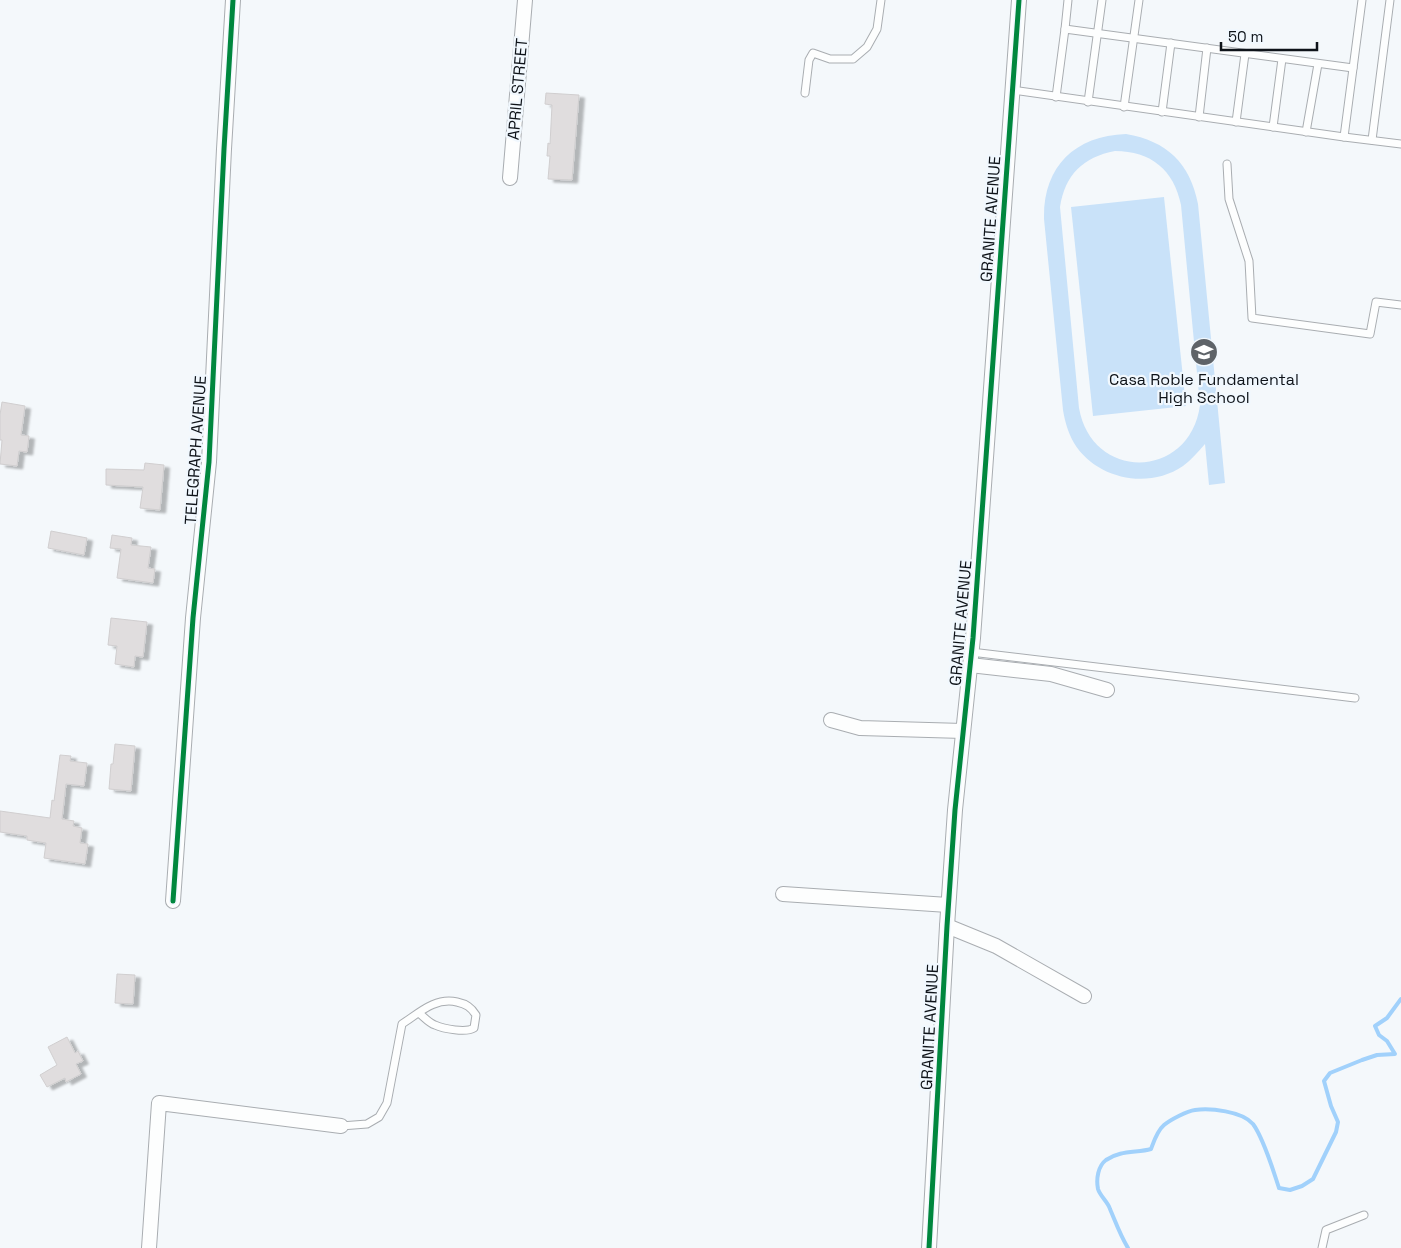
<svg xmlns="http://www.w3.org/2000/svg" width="1401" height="1248" viewBox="0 0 1401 1248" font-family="'Space Grotesk',sans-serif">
	<defs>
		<filter id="shadow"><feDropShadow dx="5.5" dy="3" stdDeviation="1" flood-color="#0004"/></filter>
	</defs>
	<rect width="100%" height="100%" fill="#f4f8fb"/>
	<g fill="#c9e2f9" fill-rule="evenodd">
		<path d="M 1126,134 C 1167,141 1190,163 1198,204 L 1225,483 L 1209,485 L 1205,444 C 1198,452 1191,460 1183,466 C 1148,490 1096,479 1074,443 C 1068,432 1065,422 1063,410 L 1044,219 C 1043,167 1074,136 1126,134 ZM 1115,151 C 1151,151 1174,170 1181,205 L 1200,405 C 1190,480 1092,482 1079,408 L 1060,207 C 1065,175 1083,157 1115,151 Z"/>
		<polygon points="1164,197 1186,406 1093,416 1071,207"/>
	</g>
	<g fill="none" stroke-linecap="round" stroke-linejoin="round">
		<path stroke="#a1d1fb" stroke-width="4" d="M 1128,1248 C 1120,1235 1116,1223 1110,1209 C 1108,1202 1100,1196 1098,1189 C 1096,1179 1098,1166 1106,1160 C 1120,1150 1137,1153 1151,1149 C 1154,1141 1157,1131 1164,1125 C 1170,1120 1187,1111 1195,1110 C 1210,1108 1242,1111 1253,1124 C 1264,1139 1273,1170 1279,1188 L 1290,1190 L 1302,1186 L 1313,1179 L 1336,1132 L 1338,1122 L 1331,1106 L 1324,1081 L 1330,1073 L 1362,1060 L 1377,1055 L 1395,1054 L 1387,1041 L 1379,1035 L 1375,1026 L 1387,1018 L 1401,999"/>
	</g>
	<g fill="#e0ddde" stroke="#d0cecf" filter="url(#shadow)">
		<polygon points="546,93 579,95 572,180 548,179 550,156 547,156 548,143 550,144 552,105 545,104"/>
		<polygon points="2,402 25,406 21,435 29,436 27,452 19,451 17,466 0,464 2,440 0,440 0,415"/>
		<polygon points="145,463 164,465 160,510 140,508 143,487 106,485 106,469 144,470"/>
		<polygon points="51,531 87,538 84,555 48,548"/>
		<polygon points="112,535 132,538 131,545 151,547 148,568 155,569 153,583 117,578 121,549 110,548"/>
		<polygon points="111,618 147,622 143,657 135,656 134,667 115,664 117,646 108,645"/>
		<polygon points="115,744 135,746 131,791 109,789 111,764 113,764"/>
		<polygon points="60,755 71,756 70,761 87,763 84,786 66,784 62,819 74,821 73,826 82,828 80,843 88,844 85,864 44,858 46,843 27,840 27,836 0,832 0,811 50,818 52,800 54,801"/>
		<polygon points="117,974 135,975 133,1004 115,1003"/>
		<polygon points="67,1037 75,1053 78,1051 83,1061 76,1064 81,1074 66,1082 65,1078 47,1087 40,1075 57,1065 48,1047"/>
	</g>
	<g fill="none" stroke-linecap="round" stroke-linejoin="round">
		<g stroke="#a9adb1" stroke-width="9">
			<g id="service">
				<polyline points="1065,29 1068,0"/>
				<polyline points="1012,90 1344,137 1401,144"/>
				<polyline points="805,93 809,60 813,53 830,59 853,59 867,47 877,29 881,0"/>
				<polyline points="1056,97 1065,29 1353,68"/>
				<polyline points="1088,102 1102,0"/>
				<polyline points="1124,107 1139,0"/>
				<polyline points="1162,112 1171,43"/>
				<polyline points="1199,117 1207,48"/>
				<polyline points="1236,122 1245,54"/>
				<polyline points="1273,127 1282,59"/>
				<polyline points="1306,132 1318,64"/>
				<polyline points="1344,137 1362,0"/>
				<polyline points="1372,140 1390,0"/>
				<polyline points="1227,164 1229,199 1249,261 1252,318 1370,334 1376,302 1401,305"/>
				<polyline points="971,652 1355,698"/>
				<path d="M 341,1126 L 367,1124 L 379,1117 L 387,1103 L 402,1024 C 419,1013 435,997 457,1002 C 466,1004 471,1007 476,1015 L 474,1028 C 466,1033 444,1029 435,1025 C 429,1023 424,1017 419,1013"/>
				<polyline points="1322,1248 1326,1230 1364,1215"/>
			</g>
		</g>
		<g stroke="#a9adb1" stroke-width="16">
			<g id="minor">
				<polyline points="510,178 525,0"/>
				<polyline points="970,665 1051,674 1107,690"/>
				<polyline points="831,720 860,728 963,731"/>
				<polyline points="783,894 948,905"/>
				<polyline points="173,901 193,618 209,462 224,149 233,0"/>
				<polyline points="947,926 996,946 1084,996"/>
				<polyline points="149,1248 159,1103 341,1126"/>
				<polyline points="929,1248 947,926 955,810 973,638 1019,0"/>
			</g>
		</g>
		<use href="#service" stroke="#fdfefe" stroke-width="7"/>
		<use href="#minor" stroke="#fdfefe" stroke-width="14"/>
		<g stroke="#f1f8fe" stroke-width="8">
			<g id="cycleway">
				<polyline points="173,901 193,618 209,462 224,149 233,0"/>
				<polyline points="929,1248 947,926 955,810 973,638 1019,0"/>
			</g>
		</g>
		<use href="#cycleway" stroke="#00873e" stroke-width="5"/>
	</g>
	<defs>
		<g id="school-disc" transform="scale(1.4375)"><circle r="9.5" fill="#5e6368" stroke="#f1f8fe"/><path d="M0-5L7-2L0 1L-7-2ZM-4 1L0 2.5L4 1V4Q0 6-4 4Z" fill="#fff"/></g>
	</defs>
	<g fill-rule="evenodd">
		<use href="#school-disc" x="1204" y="352"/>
	</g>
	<g text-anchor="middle" stroke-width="4.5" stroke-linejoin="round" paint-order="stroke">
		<g font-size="16" fill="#0e1319" stroke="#f1f8fe">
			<text transform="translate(517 89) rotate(-85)" y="6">APRIL STREET</text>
			<text transform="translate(990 219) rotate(-86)" y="6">GRANITE AVENUE</text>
			<text transform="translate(195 450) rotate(-86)" y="6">TELEGRAPH AVENUE</text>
			<text transform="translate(960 623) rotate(-85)" y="6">GRANITE AVENUE</text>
			<text transform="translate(929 1027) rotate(-87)" y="6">GRANITE AVENUE</text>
		</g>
		<g font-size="16" fill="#0e1319" stroke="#f1f8fe">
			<text x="1204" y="385">Casa Roble Fundamental<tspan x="1204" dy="18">High School</tspan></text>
		</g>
	</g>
	<path d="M1221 42v8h96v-8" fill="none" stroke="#0e1319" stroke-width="2.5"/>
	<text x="1228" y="42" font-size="15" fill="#0e1319" stroke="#f1f8fe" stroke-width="4" paint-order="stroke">50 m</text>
</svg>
